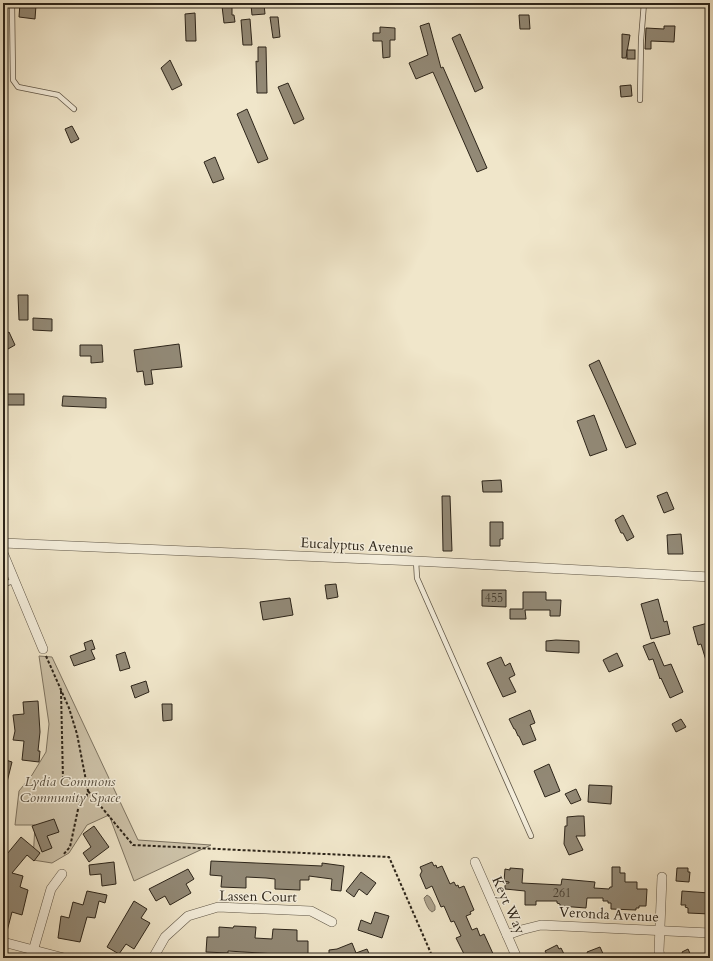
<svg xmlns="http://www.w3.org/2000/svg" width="713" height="961" viewBox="0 0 713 961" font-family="Cardo,serif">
	<rect width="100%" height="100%" fill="#f0e6ca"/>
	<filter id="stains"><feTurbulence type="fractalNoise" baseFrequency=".005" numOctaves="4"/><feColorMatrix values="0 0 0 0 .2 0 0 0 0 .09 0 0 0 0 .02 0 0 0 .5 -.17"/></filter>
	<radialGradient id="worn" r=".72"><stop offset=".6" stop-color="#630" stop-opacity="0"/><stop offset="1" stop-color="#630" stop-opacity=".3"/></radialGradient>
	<polygon fill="#cfc5ac" stroke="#7e7563" points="39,656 52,657 138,840 211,845 134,881 109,815 87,825 69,853 52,863 33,860 35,825 15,825 19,791 32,775 46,752 49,724"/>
	<path fill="#aea48e" stroke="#7a7160" d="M 427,895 L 430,897 L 435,906 L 435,910 L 432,912 C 428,910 425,902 424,898 Z"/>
	<g fill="#928976" stroke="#2d251a">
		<polygon points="20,3 36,5 35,19 19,17"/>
		<polygon points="264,4 265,14 252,15 251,5"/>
		<polygon points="222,6 232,6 232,15 234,15 235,22 224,23"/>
		<polygon points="195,13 196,41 186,41 185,14"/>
		<polygon points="519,15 529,15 530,29 520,29"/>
		<polygon points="270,17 278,17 280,37 273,38"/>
		<polygon points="250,19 252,45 243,45 241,20"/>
		<polygon points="429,23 441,68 443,67 487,168 477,172 433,72 416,79 409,63 428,55 420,26"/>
		<polygon points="664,26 675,26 674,42 651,41 651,49 645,49 646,28 664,29"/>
		<polygon points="380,27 395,28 395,40 390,40 390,57 383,58 382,41 373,41 373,33 380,33"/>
		<polygon points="460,34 483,88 475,92 452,38"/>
		<polygon points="622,34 630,35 626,58 622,58"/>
		<polygon points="258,47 266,47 267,93 257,93 256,61 258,62"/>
		<rect x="627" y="50" width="8" height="9"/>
		<polygon points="170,60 182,85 172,90 161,68"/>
		<polygon points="288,83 304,119 294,124 278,87"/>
		<polygon points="631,85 632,96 621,97 620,86"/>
		<polygon points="247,109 268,159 258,163 237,114"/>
		<polygon points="72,126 79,139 71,143 65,129"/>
		<polygon points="215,157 224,179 213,183 204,162"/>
		<polygon points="18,295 28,295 28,320 19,320"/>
		<polygon points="33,318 52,319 52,331 33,330"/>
		<polygon points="9,332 15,345 8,349 3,339 3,335"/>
		<polygon points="179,344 182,367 151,370 153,384 145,385 143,371 137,372 134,350"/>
		<polygon points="80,345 102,345 103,362 91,363 91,356 80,356"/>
		<polygon points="599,360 636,444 626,448 605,400 589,365"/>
		<rect x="3" y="394" width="21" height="11"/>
		<polygon points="63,396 106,398 106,408 62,406"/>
		<polygon points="594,415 607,450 590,456 577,421"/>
		<polygon points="501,480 502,492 483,492 482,481"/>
		<polygon points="667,492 674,509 664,513 657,496"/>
		<polygon points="442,496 450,496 452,551 443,551"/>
		<polygon points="623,515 634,537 627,541 623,533 621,533 615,520"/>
		<polygon points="490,522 503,522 503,539 500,539 500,546 490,546"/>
		<polygon points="681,534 683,554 668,554 667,535"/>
		<polygon points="336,584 338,597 327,599 325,585"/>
		<polygon points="482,590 506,590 506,607 482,606"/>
		<polygon points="523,592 546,592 546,600 561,600 560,616 550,616 550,610 525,610 526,619 510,619 510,609 523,609"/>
		<polygon points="290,598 293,615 263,620 260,602"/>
		<polygon points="658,599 664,622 667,621 670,634 651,639 641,604"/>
		<polygon points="708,623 710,628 710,667 708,667 701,644 698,645 693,627"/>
		<polygon points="92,640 95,649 91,650 95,659 74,666 70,656 86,650 84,643"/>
		<polygon points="556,640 579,641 579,653 546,651 546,641"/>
		<polygon points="654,642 664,666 671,664 683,692 670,698 661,678 660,679 653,659 649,660 643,646"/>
		<polygon points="125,652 130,668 120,671 116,655"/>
		<polygon points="617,653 623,666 609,672 603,660"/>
		<polygon points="501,657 505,666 510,663 515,675 509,678 516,692 503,697 487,663"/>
		<polygon points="146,681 149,692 135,698 131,686"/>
		<polygon points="38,701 40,732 38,751 40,751 39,762 22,760 24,741 13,740 15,731 13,715 24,714 23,702"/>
		<polygon points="162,704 172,704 172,720 163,721"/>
		<polygon points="530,710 535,723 530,725 536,740 523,745 519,736 518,736 515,729 514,729 509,719"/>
		<polygon points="681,719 686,727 676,732 672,724"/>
		<polygon points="3,759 12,762 6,786 3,785"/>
		<polygon points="549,764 560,791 545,797 534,771"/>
		<polygon points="589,785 612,786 611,804 588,802"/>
		<polygon points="576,789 581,800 571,804 565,794"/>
		<polygon points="578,816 584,816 585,836 576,836 583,850 569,855 564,844 565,826 567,826 567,817"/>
		<polygon points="54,819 59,832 47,836 52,848 42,852 32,826"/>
		<polygon points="94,826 109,847 89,862 83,853 91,847 83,834"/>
		<polygon points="21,837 40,853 34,861 27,855 12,873 23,876 20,887 28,890 22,915 12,912 6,935 3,935 3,869 7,854"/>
		<polygon points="211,861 322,866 322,863 344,866 341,891 331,890 332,879 309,876 309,880 300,880 300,890 275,889 275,879 266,878 246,877 246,888 221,887 222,876 210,875"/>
		<polygon points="114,862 116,884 102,886 101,874 90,875 89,865"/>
		<polygon points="432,862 434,866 436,865 437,868 442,866 450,884 454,882 456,886 458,885 459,888 464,886 474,910 470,912 471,914 466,916 472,930 477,928 480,936 484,934 495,958 466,958 456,938 461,936 454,921 451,922 444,906 441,907 432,886 426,889 420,875 422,871 420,867"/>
		<polygon points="612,867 620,867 620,873 625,873 625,882 637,882 637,889 647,889 646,906 639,906 639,908 636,908 636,910 611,909 611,903 608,903 608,901 603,901 603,898 587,898 586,908 560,906 560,904 557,903 557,901 536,901 536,905 525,905 525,891 505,889 505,883 509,883 509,882 504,881 505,869 510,870 510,868 523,869 522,883 561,885 562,879 595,882 594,888 609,889 610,887 612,887"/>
		<polygon points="677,868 688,868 688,872 690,872 689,882 676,881"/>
		<polygon points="188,869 194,879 186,884 191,893 170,905 165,896 156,901 149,889"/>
		<polygon points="361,872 376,883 367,895 359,889 354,897 346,891"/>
		<polygon points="87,891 107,895 105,903 99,901 95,918 87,917 80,942 58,938 61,916 69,918 73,902 83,905"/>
		<polygon points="682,891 709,893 710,894 710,914 688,913 688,908 685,907 686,905 681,905"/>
		<polygon points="134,901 147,909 141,918 150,923 134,949 126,944 119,954 107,947"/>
		<polygon points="375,912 389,916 382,938 358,930 361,920 371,924"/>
		<polygon points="234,926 256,927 255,938 272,939 273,929 297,930 297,941 308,941 308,956 228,951 228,953 206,952 207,937 219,937 219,927 233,928"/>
		<polygon points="352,943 356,953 367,949 371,958 329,958 329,950 337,949"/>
		<polygon points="557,945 559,949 561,948 566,958 549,958 545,951"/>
		<polygon points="600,947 605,958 589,958 587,952"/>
		<polygon points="688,949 692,958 684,958 682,952"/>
	</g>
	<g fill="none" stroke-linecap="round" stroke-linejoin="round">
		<g stroke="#5e5546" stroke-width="6">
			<g id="service">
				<polyline points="12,3 13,80 18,87 58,95 74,109"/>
				<polyline points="196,4 196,3"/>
				<polyline points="640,100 641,40 644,3"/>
				<polyline points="416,561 417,578 531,836"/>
				<polyline points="3,584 14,581"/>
			</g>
		</g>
		<g stroke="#5e5546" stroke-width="10">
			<g id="minor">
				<polyline points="3,543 416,561 710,577"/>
				<polyline points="3,553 43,649"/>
				<polyline points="475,862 517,958"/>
				<polyline points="507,935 521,930 541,925 710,933"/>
				<polyline points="3,942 64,958"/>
				<polyline points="31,958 51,889 62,874"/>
				<polyline points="153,958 165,937 188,916 218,907 311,911 332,922"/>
				<polyline points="660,958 659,951 662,877"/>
			</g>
		</g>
		<g stroke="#2d251a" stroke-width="2" stroke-dasharray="3 2" stroke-linecap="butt">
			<polyline points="46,656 69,708 77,734 88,791 86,798 80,800 70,847 63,855"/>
			<polyline points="61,691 63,780"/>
			<polyline points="88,791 133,845 389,857 433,958"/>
		</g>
		<use href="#service" stroke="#f5efdd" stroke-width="4.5"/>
		<use href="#minor" stroke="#f5efdd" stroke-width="9"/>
	</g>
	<g text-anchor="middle" stroke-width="3" stroke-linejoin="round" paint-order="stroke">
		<g font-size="12" fill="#463e31">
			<text x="494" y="602">455</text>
			<text x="562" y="897">261</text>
		</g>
		<g font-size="14" fill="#2d251a" stroke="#f5efdd">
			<text transform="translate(357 545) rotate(3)" y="5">Eucalyptus Avenue</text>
			<text transform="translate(258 896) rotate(1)" y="5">Lassen Court</text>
			<text transform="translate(509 905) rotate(66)" y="5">Keyt Way</text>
			<text transform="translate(609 914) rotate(3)" y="5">Veronda Avenue</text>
		</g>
		<g font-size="14" font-style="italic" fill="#564d3e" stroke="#f5efdd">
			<text x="70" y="786">Lydia Commons<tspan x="70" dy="16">Community Space</tspan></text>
		</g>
	</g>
	<rect width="713" height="961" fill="none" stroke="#f0e6ca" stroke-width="16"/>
	<rect x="4" y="4" width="705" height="953" fill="none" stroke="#2d251a" stroke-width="2"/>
	<rect x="8" y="8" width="697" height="945" fill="none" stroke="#2d251a"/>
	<rect width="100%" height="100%" filter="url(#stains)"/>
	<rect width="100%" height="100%" fill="url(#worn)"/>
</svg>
